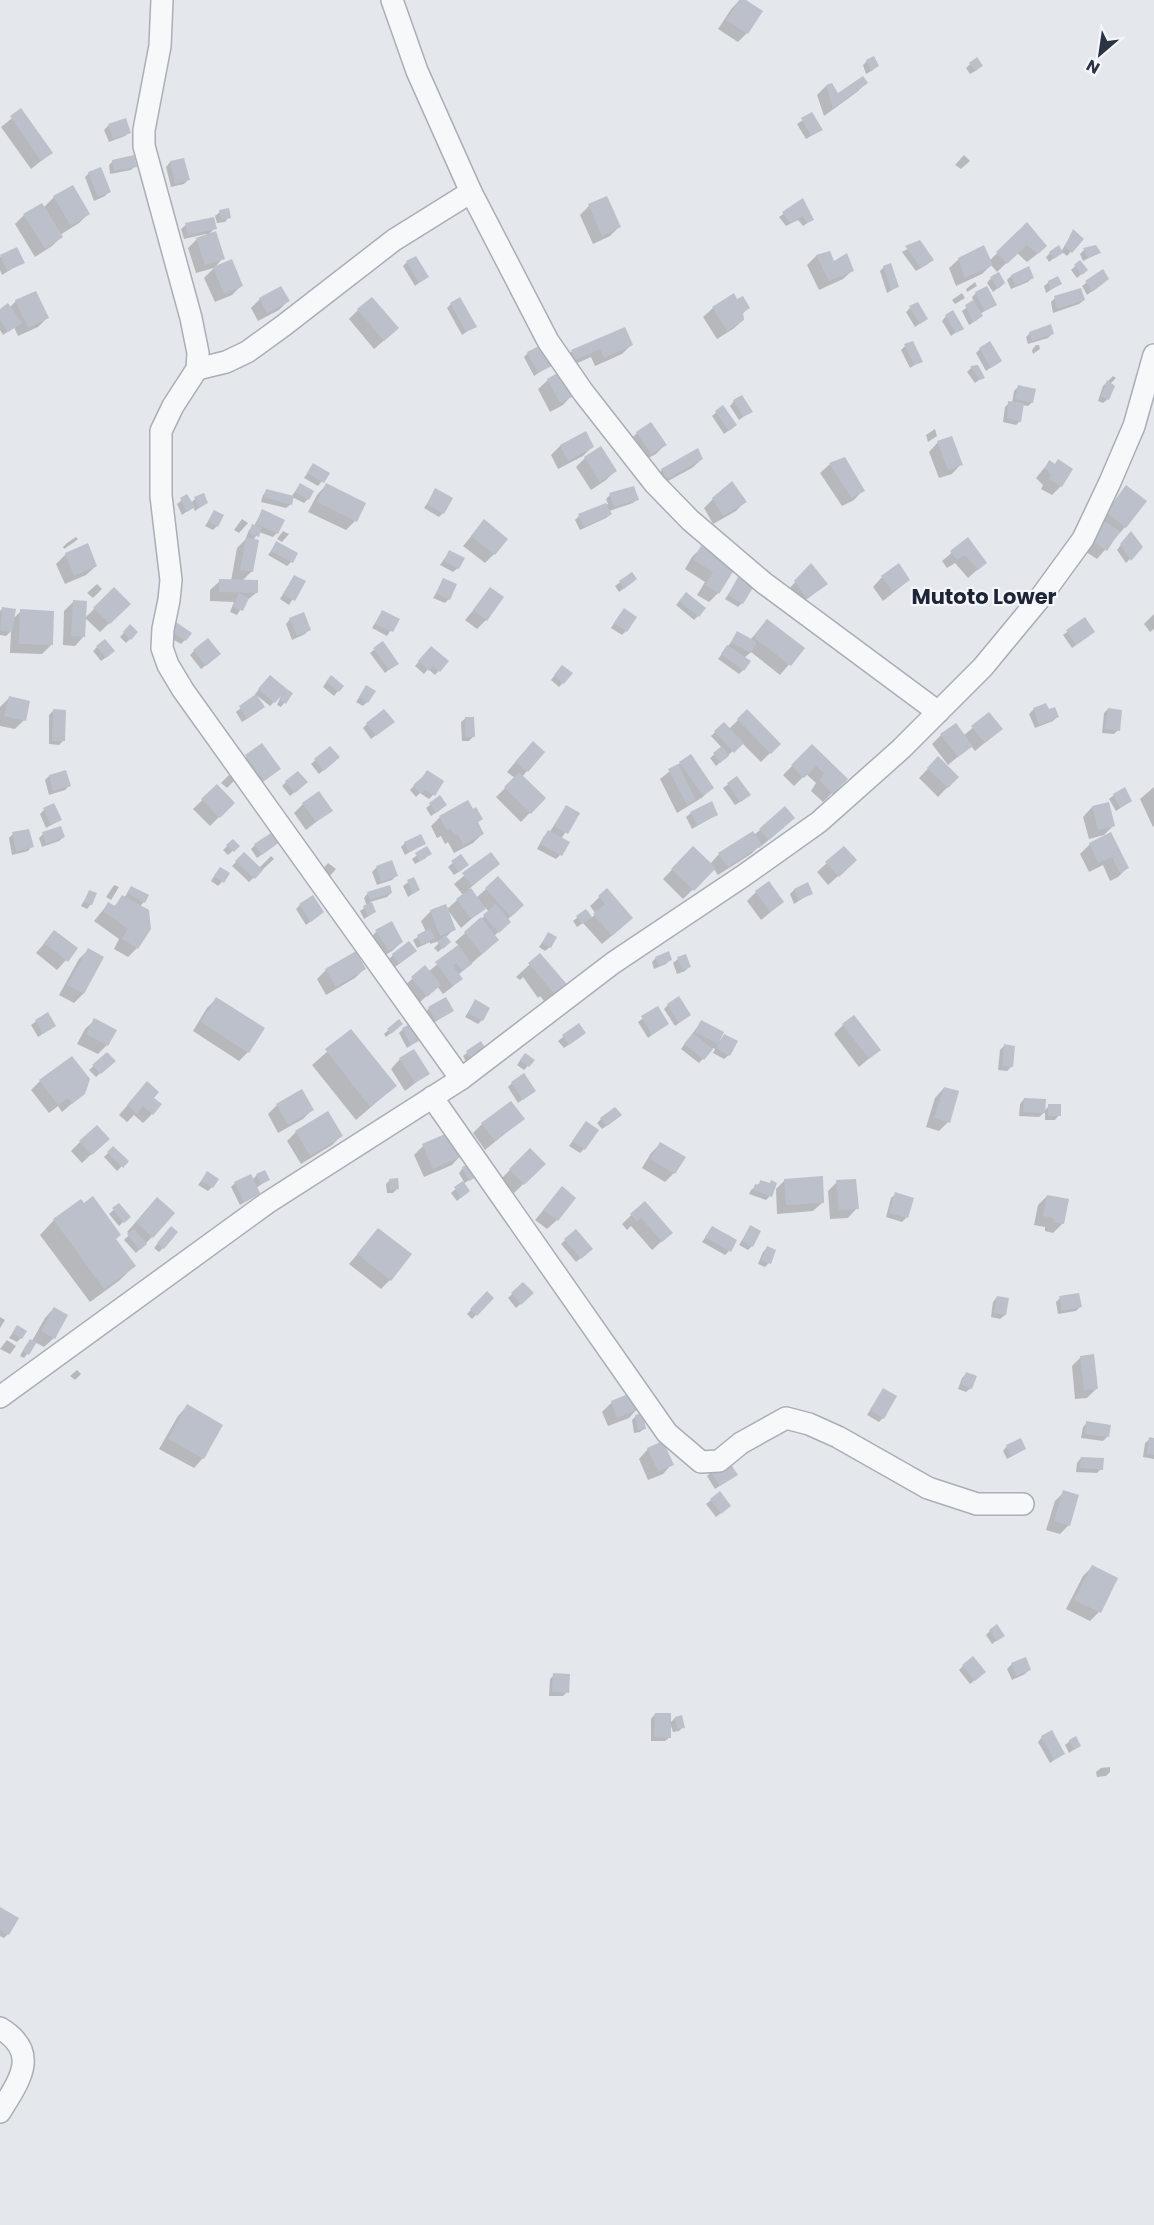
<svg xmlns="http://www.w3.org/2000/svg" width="1154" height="2225" viewBox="0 0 1154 2225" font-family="Poppins,sans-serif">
	<rect width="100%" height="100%" fill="#e4e7ec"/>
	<g fill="#0003">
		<polygon points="740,0 743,0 747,33 738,42 718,29 732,8"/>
		<polygon points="976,59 977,70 970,74 966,68"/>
		<polygon points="867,61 873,70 866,74 863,65"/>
		<polygon points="866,83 857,92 824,116 817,95 826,86 837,96"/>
		<polygon points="21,111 51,153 31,169 1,127"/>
		<polygon points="812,114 821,130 806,139 797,124"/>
		<polygon points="125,120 130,132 125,136 109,142 104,130 108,126"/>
		<polygon points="964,155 970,161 961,169 955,165"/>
		<polygon points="113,161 135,166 131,170 110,174 109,165"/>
		<polygon points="170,162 188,180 184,184 171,187 166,167"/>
		<polygon points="89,173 109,192 105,196 94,201 85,177"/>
		<polygon points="54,197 88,214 79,223 60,235 61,237 52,246 35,257 15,224 24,215 43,208"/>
		<polygon points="803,200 812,220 803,226 798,220 786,226 779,217"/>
		<polygon points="589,206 619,227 610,236 593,244 580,215"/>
		<polygon points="220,212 229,217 225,222 217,223 215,216"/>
		<polygon points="186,225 215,228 208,235 223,258 214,268 196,273 188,248 197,239 207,236 206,234 184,239 181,229"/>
		<polygon points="1027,225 1045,246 1036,255 1027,262 1017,253 997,272 991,265 982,274 956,286 949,268 959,259 990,260"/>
		<polygon points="1073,231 1082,239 1067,256 1062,252 1049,262 1046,257 1050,253 1061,252"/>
		<polygon points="920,242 928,264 916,271 902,252"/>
		<polygon points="16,249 23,262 2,275 0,270 0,257"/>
		<polygon points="1084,250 1099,253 1083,261 1080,254"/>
		<polygon points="829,252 833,263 853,270 843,279 819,290 807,265 816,256"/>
		<polygon points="231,261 242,285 232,295 215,302 204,278 213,269"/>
		<polygon points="407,262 427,277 415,286 403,266"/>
		<polygon points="1080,262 1086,270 1077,278 1071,270"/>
		<polygon points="884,267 897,287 887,293 880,271"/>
		<polygon points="1102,271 1103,283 1087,295 1082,286"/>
		<polygon points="1011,276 1033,277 1028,282 1011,289 1007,280"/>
		<polygon points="991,278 999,287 993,292 987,283"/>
		<polygon points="975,282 977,286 967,292 966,289"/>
		<polygon points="1049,282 1060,284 1046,293 1044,286"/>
		<polygon points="962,293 965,298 955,304 952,300"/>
		<polygon points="976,293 995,305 980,314 981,316 977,320 969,325 962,311 974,302 972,297"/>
		<polygon points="733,295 737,301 749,308 742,314 743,320 733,329 717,339 703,317 713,308"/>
		<polygon points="1055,298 1084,300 1079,304 1053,313 1051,302"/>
		<polygon points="260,299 288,301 279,310 258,321 251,308"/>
		<polygon points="16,301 47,318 38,327 18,336 14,327 3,335 0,330 0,311 9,308"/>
		<polygon points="451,304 475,326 462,335 447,308"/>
		<polygon points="910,308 926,319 915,327 906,312"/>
		<polygon points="358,310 388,337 374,349 349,319"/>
		<polygon points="946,316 962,328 951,336 942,321"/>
		<polygon points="624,329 631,345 622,354 595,366 591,357 566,368 562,361 571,352"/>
		<polygon points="1030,333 1052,334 1048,338 1028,344 1026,337"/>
		<polygon points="1036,345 1039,345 1040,349 1033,354 1032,350"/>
		<polygon points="905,346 921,361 910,368 901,350"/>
		<polygon points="980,349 1000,361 986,371 976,353"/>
		<polygon points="528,353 552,364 534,376 524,357"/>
		<polygon points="977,366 983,377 975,383 967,372 971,368"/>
		<polygon points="1113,376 1116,378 1110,384 1108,399 1103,403 1098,401 1103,386"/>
		<polygon points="548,380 572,395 563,405 550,412 538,389"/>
		<polygon points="1018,387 1032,402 1028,406 1022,405 1020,421 1016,425 1003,422 1005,407 1009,403 1012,403 1014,391"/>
		<polygon points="734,401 751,411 739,420 730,406"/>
		<polygon points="723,407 731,429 724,434 712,416"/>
		<polygon points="935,429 937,436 928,442 926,435"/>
		<polygon points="585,433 592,447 583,456 558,469 551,455 560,446"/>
		<polygon points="637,433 665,445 656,454 641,462 628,442"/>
		<polygon points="938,442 961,464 952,474 939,478 929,452"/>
		<polygon points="585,458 615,471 606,480 591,490 576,467"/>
		<polygon points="702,459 692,468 657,487 653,479 662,470"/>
		<polygon points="844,459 863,490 854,500 842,506 820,473 830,464"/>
		<polygon points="1049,462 1061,486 1052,495 1041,489 1043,485 1036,478"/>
		<polygon points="313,465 328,474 318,486 304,478"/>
		<polygon points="300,485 308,499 304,503 292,497 291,504 286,508 261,502 263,495 267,490 291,497"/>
		<polygon points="326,485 355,521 346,530 308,512 317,495"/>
		<polygon points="1127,487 1125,527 1097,559 1083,550 1102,525 1098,521"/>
		<polygon points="436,490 443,513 439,517 424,508"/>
		<polygon points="610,495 637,499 633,503 609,511 611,514 606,518 580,530 575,520 579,516 608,504 606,499"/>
		<polygon points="187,496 191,503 195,499 206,503 195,511 193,507 182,515 177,504"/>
		<polygon points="713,499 745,502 736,511 713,524 704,508"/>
		<polygon points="262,511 277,533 273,537 259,532 253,540 252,571 242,581 256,593 245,602 237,615 230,612 234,602 210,601 210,590 220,581 231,581 237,548 247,538 246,538 249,530 254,526"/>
		<polygon points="214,512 217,526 213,530 205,526"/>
		<polygon points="242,519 248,523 239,533 234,530"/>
		<polygon points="484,521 494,554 485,563 463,546"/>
		<polygon points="283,531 289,534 282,542 277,539"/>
		<polygon points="76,537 78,539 73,543 64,549 63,547 67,543"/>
		<polygon points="1127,537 1141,547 1126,563 1117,550"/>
		<polygon points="968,539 985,563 968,578 955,563 947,568 942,561"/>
		<polygon points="277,543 291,562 287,566 268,555"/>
		<polygon points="701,548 734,568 718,593 709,602 697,595 705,582 685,569 692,557"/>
		<polygon points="450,551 458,568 453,572 440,565"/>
		<polygon points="66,554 96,566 86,575 65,584 56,564"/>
		<polygon points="811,565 826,583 797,607 786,592"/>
		<polygon points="631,574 631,583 619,592 615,586"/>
		<polygon points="294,576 304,581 289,605 280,599"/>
		<polygon points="882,577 909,580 883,601 873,587"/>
		<polygon points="739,579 742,603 738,607 725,599"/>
		<polygon points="444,580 449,599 445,603 433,598"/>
		<polygon points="97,584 102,589 93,598 87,593"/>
		<polygon points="114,589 129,604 100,632 85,618"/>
		<polygon points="491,589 486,620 477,629 465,620"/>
		<polygon points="682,598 698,616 694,620 676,605"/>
		<polygon points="73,602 84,636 75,646 63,645 64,611"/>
		<polygon points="3,608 13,619 21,611 51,645 42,654 10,653 11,631 6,636 0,635 0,611"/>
		<polygon points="382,612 398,619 387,636 372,628"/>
		<polygon points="620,614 626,631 622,635 611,628"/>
		<polygon points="1154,614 1154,629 1150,632 1144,624"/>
		<polygon points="290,619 309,630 305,634 292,640 286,624"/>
		<polygon points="1084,619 1089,636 1072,648 1063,635"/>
		<polygon points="767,621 803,648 780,675 751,652 744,658 743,670 739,674 718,659 738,633 750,640"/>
		<polygon points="130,626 130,639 126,643 120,637"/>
		<polygon points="172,628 185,640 181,644 167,636"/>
		<polygon points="382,643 397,663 385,673 370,653"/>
		<polygon points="97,647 109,655 101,661 93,651"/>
		<polygon points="194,651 215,658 201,669 190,655"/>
		<polygon points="427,652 447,661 435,675 428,669 424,674 415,666"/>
		<polygon points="558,671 563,683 559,687 551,680"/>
		<polygon points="270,677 291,694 281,707 277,705 282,694 270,706 255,694"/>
		<polygon points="327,681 342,686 334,696 323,687"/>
		<polygon points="366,687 367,702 363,706 356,702"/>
		<polygon points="256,696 259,711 242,722 236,712"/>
		<polygon points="9,698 24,720 15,729 0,726 0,707"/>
		<polygon points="1045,705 1048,711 1057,717 1053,721 1035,728 1029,714 1033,710"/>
		<polygon points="1108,709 1118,730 1114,734 1102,733 1104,713"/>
		<polygon points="53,711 64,740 59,745 49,744 49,715"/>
		<polygon points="747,711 779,744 761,762 742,743 716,766 710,758 722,748 711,736 724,724 729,729"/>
		<polygon points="989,714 1001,729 975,751 971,746 948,765 932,744 941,735 963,736"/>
		<polygon points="466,718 473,737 469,741 462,741 461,722"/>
		<polygon points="367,724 388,726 371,739 363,728"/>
		<polygon points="812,746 846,779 823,802 811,791 816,783 806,774 794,786 783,775"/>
		<polygon points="330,748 334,761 319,774 311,764"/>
		<polygon points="524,752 543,752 522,777 544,798 521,822 496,797 515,778 507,772"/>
		<polygon points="246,757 279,769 254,789 237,766"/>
		<polygon points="938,758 957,777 938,797 919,778"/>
		<polygon points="680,763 712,787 703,797 677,813 660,779"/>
		<polygon points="427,772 433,795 429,799 420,793 416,797 410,790"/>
		<polygon points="229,775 235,780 227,788 221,783"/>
		<polygon points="49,776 69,786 65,790 49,795 45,780"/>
		<polygon points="737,778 745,799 735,805 723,788"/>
		<polygon points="286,782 302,786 290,796 282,786"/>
		<polygon points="217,786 233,803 210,826 193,809"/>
		<polygon points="1154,787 1154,826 1153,827 1140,799"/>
		<polygon points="1114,795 1131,801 1116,811 1109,799"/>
		<polygon points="439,798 441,809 431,816 426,808"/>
		<polygon points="303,804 331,810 306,830 294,813"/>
		<polygon points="1108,804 1113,826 1104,835 1089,839 1083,817 1092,807"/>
		<polygon points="566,807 578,813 561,839 560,855 556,859 537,849 544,836 549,833"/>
		<polygon points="44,810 60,820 46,828 40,814"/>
		<polygon points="691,813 716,815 692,829 686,817"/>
		<polygon points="440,817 481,819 477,824 482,834 473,843 454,853 448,842 445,844 441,836 437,838 431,826"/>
		<polygon points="784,827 759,848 758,847 751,854 718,875 714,869 683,899 663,879 693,848 710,864 719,854 754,835 760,830"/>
		<polygon points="13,834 32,846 28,851 12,855 9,838"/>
		<polygon points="43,834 64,837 59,841 42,847 39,838"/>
		<polygon points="1111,834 1127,868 1118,877 1110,881 1103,865 1089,872 1080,854 1090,844"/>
		<polygon points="233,841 238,846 228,855 223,850"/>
		<polygon points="405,843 424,844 405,855 401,847"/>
		<polygon points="255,845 275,845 257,858 251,849"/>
		<polygon points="427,848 426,858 415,864 412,859"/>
		<polygon points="244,854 259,868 271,856 274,859 249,882 232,866"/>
		<polygon points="490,854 498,864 469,889 476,898 486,889 522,905 507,920 505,926 494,936 488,949 458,975 461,979 451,988 443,994 437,986 417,1005 402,988 424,968 428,972 459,946 455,942 489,912 485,907 461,928 447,909 463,895 454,884"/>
		<polygon points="461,856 463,869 454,875 448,867"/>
		<polygon points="392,862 396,876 392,880 377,885 372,872 376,868"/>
		<polygon points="328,863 336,869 329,877 321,871"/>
		<polygon points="827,863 846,869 828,885 817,872"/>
		<polygon points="216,873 222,882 218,886 211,881"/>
		<polygon points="413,879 418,890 408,897 403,886"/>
		<polygon points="807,884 811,893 794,904 790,894 794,890"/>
		<polygon points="114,885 119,887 111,900 106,897"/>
		<polygon points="131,888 144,902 139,907 137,948 128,957 114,949 119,939 94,921 108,904 113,907 124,898"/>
		<polygon points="607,890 622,927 602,944 583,923 577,927 573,921 586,911 591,918 596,914 590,906"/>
		<polygon points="89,892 91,904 87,909 81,906"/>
		<polygon points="756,892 783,902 761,920 747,901"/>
		<polygon points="368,893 391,893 387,897 370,902 375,912 364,919 360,911 367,906 364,898"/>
		<polygon points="300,905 318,916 306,925 296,909"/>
		<polygon points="445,906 454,929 445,938 449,942 438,952 434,948 442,940 430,944 430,942 417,948 413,940 426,932 421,921 431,911"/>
		<polygon points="54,932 76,949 57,970 36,953"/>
		<polygon points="376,932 402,942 392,951 379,959 367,941"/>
		<polygon points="548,934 550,947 545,951 539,947"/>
		<polygon points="88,950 102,958 83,994 74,1003 59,995 79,959"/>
		<polygon points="393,955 411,955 395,967 389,959"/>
		<polygon points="540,955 569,989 549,1007 540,996 538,998 523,977 520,980 516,977"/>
		<polygon points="685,956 689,967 685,971 677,974 673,963 678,959"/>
		<polygon points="656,958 670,960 666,964 654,969 652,962"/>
		<polygon points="364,969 355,978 326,995 317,979 326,970"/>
		<polygon points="216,999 248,1052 239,1061 193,1031 207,1008"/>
		<polygon points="475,1001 482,1020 478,1024 465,1017"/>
		<polygon points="668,1005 690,1015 675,1026 664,1009"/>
		<polygon points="429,1008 452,1011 432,1024 425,1013"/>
		<polygon points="657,1008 667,1024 648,1038 638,1022"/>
		<polygon points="47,1014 54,1026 38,1037 31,1025"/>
		<polygon points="95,1020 107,1045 98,1054 77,1044 85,1029"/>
		<polygon points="399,1021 397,1028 386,1037 384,1034"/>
		<polygon points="701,1022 717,1043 725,1036 729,1055 724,1059 713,1053 715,1049 713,1048 699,1063 681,1049"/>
		<polygon points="578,1025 580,1037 564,1048 558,1041"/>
		<polygon points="843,1025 879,1050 859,1067 834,1034"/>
		<polygon points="403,1029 419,1040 407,1048 399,1033"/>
		<polygon points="351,1031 395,1086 356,1120 312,1065"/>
		<polygon points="480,1043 468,1065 463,1056"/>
		<polygon points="1004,1046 1011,1067 1007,1071 998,1070 1000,1050"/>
		<polygon points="107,1054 113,1061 96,1077 89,1070"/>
		<polygon points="400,1059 428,1073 405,1091 391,1069"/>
		<polygon points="521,1059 533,1060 524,1070 517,1065"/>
		<polygon points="40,1081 84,1093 62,1112 58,1106 49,1113 31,1090"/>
		<polygon points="512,1083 534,1091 518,1103 508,1087"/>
		<polygon points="944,1088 948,1122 939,1131 926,1127 935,1098"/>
		<polygon points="138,1093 152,1098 152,1114 143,1123 134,1115 127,1122 119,1115"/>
		<polygon points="1024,1099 1044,1111 1049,1106 1059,1115 1055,1120 1045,1120 1045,1112 1039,1117 1019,1116 1020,1104"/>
		<polygon points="277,1105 312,1110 303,1119 278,1133 268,1114"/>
		<polygon points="523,1119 485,1150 473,1133 482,1124"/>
		<polygon points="601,1119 616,1119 602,1129 597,1123"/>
		<polygon points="586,1123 584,1149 580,1153 569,1146"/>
		<polygon points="296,1132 341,1136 332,1145 301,1164 287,1141"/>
		<polygon points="80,1142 98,1148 82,1163 71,1151"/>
		<polygon points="660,1144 674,1173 665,1182 642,1168 651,1153"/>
		<polygon points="423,1146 461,1155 452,1165 424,1177 414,1155"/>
		<polygon points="113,1148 127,1161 117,1171 104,1157"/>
		<polygon points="530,1150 544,1164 514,1193 501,1179"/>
		<polygon points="463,1168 474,1177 463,1184 464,1195 457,1201 451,1193 464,1182 459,1173"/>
		<polygon points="207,1173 212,1187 208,1191 198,1185"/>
		<polygon points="257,1175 268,1180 256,1188 259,1193 254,1197 240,1205 231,1187 235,1183 252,1180"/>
		<polygon points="390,1180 397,1189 393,1193 387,1193 386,1184"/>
		<polygon points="785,1180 823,1202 813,1211 777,1214 776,1189"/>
		<polygon points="761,1182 770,1196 766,1200 749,1194 751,1190"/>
		<polygon points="837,1182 857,1208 848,1218 830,1219 828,1191"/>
		<polygon points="562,1188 557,1220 547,1229 535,1220"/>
		<polygon points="896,1194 906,1218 902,1222 886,1217 891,1198"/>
		<polygon points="1047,1196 1062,1224 1053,1233 1045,1231 1045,1227 1034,1225 1038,1205"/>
		<polygon points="80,1201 134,1266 120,1280 90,1302 40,1235 54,1220"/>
		<polygon points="644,1203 671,1233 652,1250 631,1226 627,1230 622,1224"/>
		<polygon points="119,1205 124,1221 119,1226 109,1214"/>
		<polygon points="148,1208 152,1237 136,1253 124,1240 130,1234 127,1232"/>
		<polygon points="750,1227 752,1246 748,1250 739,1245"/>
		<polygon points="712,1228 729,1251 725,1255 702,1242"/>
		<polygon points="378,1230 390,1280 381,1289 349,1264"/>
		<polygon points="167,1232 163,1248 159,1252 154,1248"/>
		<polygon points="565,1240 587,1253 576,1262 561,1244"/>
		<polygon points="767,1248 769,1263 765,1267 758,1264 763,1252"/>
		<polygon points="523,1284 532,1293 516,1308 508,1298"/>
		<polygon points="487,1293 492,1298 472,1319 467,1314"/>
		<polygon points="997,1297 1005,1315 1000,1319 991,1317 993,1302"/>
		<polygon points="1060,1298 1080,1307 1076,1311 1058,1314 1056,1302"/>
		<polygon points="54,1308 54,1338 44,1347 35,1342 24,1358 20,1356 26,1345 30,1341 32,1341 45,1318"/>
		<polygon points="0,1317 5,1320 0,1328"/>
		<polygon points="14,1331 21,1338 17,1342 9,1338"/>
		<polygon points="7,1340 16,1346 10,1354 0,1349"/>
		<polygon points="1081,1357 1096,1389 1087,1398 1075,1399 1072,1366"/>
		<polygon points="77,1370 81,1374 75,1380 70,1376"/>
		<polygon points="966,1374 971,1388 966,1392 958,1389 962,1378"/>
		<polygon points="883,1390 883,1418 879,1422 867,1415"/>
		<polygon points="633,1394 638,1408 629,1418 608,1426 602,1412 611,1403"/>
		<polygon points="187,1406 221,1425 203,1458 194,1468 159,1449 178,1416"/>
		<polygon points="636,1416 645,1428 640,1432 634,1433 632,1420"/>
		<polygon points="1087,1423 1107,1437 1103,1441 1081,1438 1083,1427"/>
		<polygon points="1150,1439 1154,1440 1154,1459 1143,1457 1145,1443"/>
		<polygon points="1007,1446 1025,1449 1007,1459 1003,1451"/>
		<polygon points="648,1449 672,1464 663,1474 648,1480 639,1459"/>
		<polygon points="1081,1458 1101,1469 1097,1473 1076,1472 1077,1463"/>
		<polygon points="711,1472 736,1475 715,1489 707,1476"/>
		<polygon points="1064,1492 1069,1525 1060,1534 1046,1530 1055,1501"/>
		<polygon points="720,1493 725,1510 716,1517 706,1504"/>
		<polygon points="1092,1567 1099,1612 1090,1621 1066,1609 1083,1576"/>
		<polygon points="990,1631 1004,1635 992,1644 986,1635"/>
		<polygon points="1012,1664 1029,1670 1025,1674 1012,1680 1007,1669"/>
		<polygon points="963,1666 980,1676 970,1684 959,1670"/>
		<polygon points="554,1675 567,1692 563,1696 549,1696 550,1679"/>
		<polygon points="655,1714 670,1737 665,1741 651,1741 651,1719"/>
		<polygon points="675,1718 683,1727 679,1731 673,1732 670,1723"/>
		<polygon points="1042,1737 1063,1754 1050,1763 1038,1742"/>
		<polygon points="1070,1741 1079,1746 1069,1753 1065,1745"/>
		<polygon points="1110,1767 1110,1772 1106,1776 1097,1777 1096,1772 1101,1768"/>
		<polygon points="0,1909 8,1934 4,1938 0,1936"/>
	</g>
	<g fill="#bbc0ca">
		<polygon points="739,0 746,0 763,11 748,34 726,20"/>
		<polygon points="874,56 879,66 871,71 866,60"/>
		<polygon points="977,57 983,66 975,71 969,63"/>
		<polygon points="863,76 868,83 833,108 826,85 832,83 838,93"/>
		<polygon points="21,108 53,153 41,161 10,116"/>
		<polygon points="812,112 823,130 811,136 801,118"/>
		<polygon points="126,118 131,133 113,139 108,124"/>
		<polygon points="134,155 137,167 114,171 112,160"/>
		<polygon points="184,158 190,180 175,184 170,161"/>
		<polygon points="101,167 111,192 98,197 88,172"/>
		<polygon points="73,185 90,214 71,226 53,196"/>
		<polygon points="607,196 621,227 602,236 588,204"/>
		<polygon points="803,198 814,220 807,223 803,216 790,223 782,212"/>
		<polygon points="42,203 63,237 45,249 23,214"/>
		<polygon points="229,208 231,218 221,220 219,210"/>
		<polygon points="214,217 217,229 188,235 185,223"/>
		<polygon points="1027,222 1047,246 1038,254 1027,245 1007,264 996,252"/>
		<polygon points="1073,229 1084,239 1072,253 1065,247"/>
		<polygon points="216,231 225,259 205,265 196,238"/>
		<polygon points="920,240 934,260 921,268 905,246"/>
		<polygon points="984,245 993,265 965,278 958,258"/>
		<polygon points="1059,245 1063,253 1054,259 1049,252"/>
		<polygon points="1096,245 1101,253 1088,258 1083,248"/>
		<polygon points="17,247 25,263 7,271 0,255"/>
		<polygon points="830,251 834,261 847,253 854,271 829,281 816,255"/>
		<polygon points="416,256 429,277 419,283 406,261"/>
		<polygon points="232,259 243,286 224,294 213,267"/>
		<polygon points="1080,260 1088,270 1082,275 1074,265"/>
		<polygon points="891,263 899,287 891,290 883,266"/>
		<polygon points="1029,266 1034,278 1015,286 1011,275"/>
		<polygon points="1103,269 1109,279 1092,292 1085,281"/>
		<polygon points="999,272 1005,283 998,289 990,277"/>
		<polygon points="1058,276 1062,284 1050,290 1048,281"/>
		<polygon points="281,286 290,301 267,313 259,298"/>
		<polygon points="987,286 997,305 985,311 975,292"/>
		<polygon points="1081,288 1085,300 1057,309 1054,296"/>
		<polygon points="36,291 49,318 28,328 15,300"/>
		<polygon points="734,293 737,299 743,296 750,308 743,312 744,320 727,331 712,307"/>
		<polygon points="372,297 399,328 384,341 357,309"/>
		<polygon points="460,297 477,327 466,332 450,303"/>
		<polygon points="973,300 983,316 973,322 965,305"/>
		<polygon points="918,302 928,319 920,324 909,306"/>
		<polygon points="8,303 22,323 8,332 0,320 0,309"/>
		<polygon points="953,310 964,329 956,333 945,315"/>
		<polygon points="1051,324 1054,334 1032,341 1029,332"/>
		<polygon points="625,327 633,345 604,358 600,349 575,360 571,350"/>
		<polygon points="913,341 923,362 914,365 904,344"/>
		<polygon points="990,341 1002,361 991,368 979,348"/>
		<polygon points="543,344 554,365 538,373 527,352"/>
		<polygon points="978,365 985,378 980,380 970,366"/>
		<polygon points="561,371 574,396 560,403 547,379"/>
		<polygon points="1107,380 1115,386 1109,400 1101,396"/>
		<polygon points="1018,385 1036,389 1033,403 1015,399"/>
		<polygon points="742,395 753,412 743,417 733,400"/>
		<polygon points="1008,401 1024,403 1021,422 1007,418"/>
		<polygon points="723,405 737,425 729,431 715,411"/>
		<polygon points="651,422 667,445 651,454 636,432"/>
		<polygon points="586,431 594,447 568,461 560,445"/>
		<polygon points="952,436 963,465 948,470 937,441"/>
		<polygon points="601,446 617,471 600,482 584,457"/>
		<polygon points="698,448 703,459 667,479 661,469"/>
		<polygon points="845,457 865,491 851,498 829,463"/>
		<polygon points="1058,459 1073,469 1062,487 1049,479 1051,475 1045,468 1049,460 1055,464"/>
		<polygon points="313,463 330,473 324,483 307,473"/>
		<polygon points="732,481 747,502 723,516 712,498"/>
		<polygon points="300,483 314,491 309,500 295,492"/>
		<polygon points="326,483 366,503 357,522 317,502"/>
		<polygon points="1126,485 1147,501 1126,528 1106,512"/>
		<polygon points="634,486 639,500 614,507 609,493"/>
		<polygon points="435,488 453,498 444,514 427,504"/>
		<polygon points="266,489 294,496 292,505 264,497"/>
		<polygon points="204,493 208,503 199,508 194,497"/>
		<polygon points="187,494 195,507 187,512 180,498"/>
		<polygon points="606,503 612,514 584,527 578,514"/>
		<polygon points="262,509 285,520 278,534 256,524"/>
		<polygon points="214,510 224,515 218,527 208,521"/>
		<polygon points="484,519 508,539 495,555 471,536"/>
		<polygon points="1104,521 1120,531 1107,551 1091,540"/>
		<polygon points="252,524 262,528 259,537 249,533"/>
		<polygon points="1131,531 1143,547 1131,561 1120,544"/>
		<polygon points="246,537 259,540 253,572 240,570"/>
		<polygon points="968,537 987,563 978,570 965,555 957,560 950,551"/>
		<polygon points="276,541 298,553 293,563 271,551"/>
		<polygon points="88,543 97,566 74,576 65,553"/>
		<polygon points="701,546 736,567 719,594 705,585 713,572 693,560"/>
		<polygon points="449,550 465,558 459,569 444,561"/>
		<polygon points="811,563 828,584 807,599 794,581"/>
		<polygon points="899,563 910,580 893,592 881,576"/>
		<polygon points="632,572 637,579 624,589 619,581"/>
		<polygon points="294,575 306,581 295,601 283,595"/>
		<polygon points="738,577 754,586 743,604 728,595"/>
		<polygon points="443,578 457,584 450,600 436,593"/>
		<polygon points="219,579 258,580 258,593 219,592"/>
		<polygon points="114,587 131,604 110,624 93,608"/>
		<polygon points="490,587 504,597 487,621 473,610"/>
		<polygon points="686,592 706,608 699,617 679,601"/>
		<polygon points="239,593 249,598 243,611 233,607"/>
		<polygon points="73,600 87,601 85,637 71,636"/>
		<polygon points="2,607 16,609 12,632 0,630"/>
		<polygon points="624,608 637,617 627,632 614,623"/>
		<polygon points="20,609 54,611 53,645 19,644"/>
		<polygon points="382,610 400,619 393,632 375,624"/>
		<polygon points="304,612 311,630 297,636 289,618"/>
		<polygon points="1085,617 1095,632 1076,645 1066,630"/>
		<polygon points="767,619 805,648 791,666 753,637"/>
		<polygon points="176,622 192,633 186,641 170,631"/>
		<polygon points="130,624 138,632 131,640 123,632"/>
		<polygon points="737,631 755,641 756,644 751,653 731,642"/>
		<polygon points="208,638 221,654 206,666 193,650"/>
		<polygon points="105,639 115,651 106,658 96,646"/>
		<polygon points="383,641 399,664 389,670 373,648"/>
		<polygon points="727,645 751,661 744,671 721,654"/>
		<polygon points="431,646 449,661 440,672 433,666 429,671 418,661"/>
		<polygon points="562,665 573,673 564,684 554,675"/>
		<polygon points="270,675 287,689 275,703 258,689"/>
		<polygon points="331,675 344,686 339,692 326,682"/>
		<polygon points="366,685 376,691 368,703 359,697"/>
		<polygon points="287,689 293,693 286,704 280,700"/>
		<polygon points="256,694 265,707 247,719 239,706"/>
		<polygon points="9,696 30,701 26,721 4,716"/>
		<polygon points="1046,703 1049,709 1055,707 1059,717 1039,725 1033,708"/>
		<polygon points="1108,708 1122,710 1120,731 1105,729"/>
		<polygon points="53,709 66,710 65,741 52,741"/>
		<polygon points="384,709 395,722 376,736 366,723"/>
		<polygon points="747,709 781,744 771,754 737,719"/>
		<polygon points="989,712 1003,729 985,743 971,726"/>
		<polygon points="465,717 474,717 475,737 465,737"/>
		<polygon points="724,722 744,743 734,753 714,731"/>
		<polygon points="956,723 973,746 958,757 940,734"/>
		<polygon points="533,741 545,752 528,772 515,762"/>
		<polygon points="262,743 281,769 264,781 245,755"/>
		<polygon points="812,744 848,779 833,794 820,781 824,773 816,766 804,778 791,765"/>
		<polygon points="330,746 340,757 324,771 314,759"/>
		<polygon points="722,746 729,756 720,763 713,753"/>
		<polygon points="691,754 714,788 703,796 679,762"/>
		<polygon points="938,756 959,777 948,788 927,768"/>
		<polygon points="678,764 696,800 687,805 668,769"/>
		<polygon points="66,770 71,786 53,791 49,775"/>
		<polygon points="427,770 444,781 435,796 425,790 421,794 413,785 420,779 421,780"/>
		<polygon points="298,771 308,782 295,793 285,781"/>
		<polygon points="519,772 546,798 531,814 504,787"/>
		<polygon points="737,776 751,795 740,802 727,783"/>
		<polygon points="217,784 235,803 220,818 201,799"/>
		<polygon points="1125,787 1132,801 1120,808 1113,794"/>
		<polygon points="319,791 333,811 316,822 302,803"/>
		<polygon points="440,795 447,805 436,813 429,803"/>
		<polygon points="468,800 473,809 476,807 483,819 478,822 484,834 463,845 458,834 455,836 450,828 447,830 439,816"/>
		<polygon points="712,801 718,815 697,825 690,812"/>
		<polygon points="1109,802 1115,826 1098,830 1092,806"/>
		<polygon points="54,803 62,820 51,825 43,808"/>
		<polygon points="566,805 580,813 568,834 554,826"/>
		<polygon points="785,806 795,818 769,840 759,829"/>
		<polygon points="61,826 65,837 46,844 42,832"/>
		<polygon points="29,829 34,847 16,852 12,832"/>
		<polygon points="548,830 570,842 562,856 540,844"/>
		<polygon points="274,831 281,841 262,855 254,844"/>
		<polygon points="753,831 762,845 728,867 718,853"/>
		<polygon points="1111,832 1129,868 1120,873 1112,857 1098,863 1089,843"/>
		<polygon points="421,834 426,844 409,852 404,842"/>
		<polygon points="233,839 240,846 234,852 226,845"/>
		<polygon points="427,846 432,854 420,861 415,853"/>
		<polygon points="693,846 716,868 694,891 671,869"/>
		<polygon points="844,846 857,860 839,877 825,862"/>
		<polygon points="244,852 263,870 255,879 235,861"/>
		<polygon points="491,852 500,864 472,886 462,873"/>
		<polygon points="461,854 469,865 459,872 451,861"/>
		<polygon points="392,860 398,876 381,882 376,866"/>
		<polygon points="220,867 230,873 224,883 214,876"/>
		<polygon points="498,876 524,905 511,917 485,888"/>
		<polygon points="414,877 420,890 413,894 407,880"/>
		<polygon points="769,881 784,902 770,912 755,891"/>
		<polygon points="808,882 813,894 798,900 794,889"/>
		<polygon points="390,885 392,893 370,900 367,892"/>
		<polygon points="131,886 149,895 145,903 127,893"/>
		<polygon points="471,888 486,909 471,919 456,899"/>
		<polygon points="607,888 633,918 612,936 593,914 605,904 598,896"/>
		<polygon points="89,890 97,893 92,905 84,902"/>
		<polygon points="122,895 149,910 151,929 138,949 122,939 128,929 103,911 108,902 115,906"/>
		<polygon points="313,895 324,912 311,922 299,904"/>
		<polygon points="372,902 376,912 368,916 363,906"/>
		<polygon points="446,904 456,930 440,936 430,910"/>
		<polygon points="496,904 511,922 499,933 483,915"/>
		<polygon points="586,909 592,917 582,924 576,916"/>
		<polygon points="481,917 499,940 482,954 464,932"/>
		<polygon points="392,921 403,942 389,951 375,930"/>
		<polygon points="430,928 435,938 421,945 417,935"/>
		<polygon points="54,930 78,948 68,962 44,943"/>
		<polygon points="548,932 557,937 551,948 542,943"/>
		<polygon points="445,935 451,942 443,949 437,942"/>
		<polygon points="409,941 417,951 399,964 392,954"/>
		<polygon points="458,945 472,964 463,971 456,963 453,966 463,979 453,986 435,962"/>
		<polygon points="88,948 104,957 84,994 67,985"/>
		<polygon points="356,951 366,969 336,987 325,969"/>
		<polygon points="669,951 672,960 659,966 655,957"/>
		<polygon points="540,953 571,989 559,999 528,963"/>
		<polygon points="686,954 691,967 682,970 677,957"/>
		<polygon points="425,965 441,985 427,997 411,977"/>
		<polygon points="679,996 691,1015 679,1023 667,1004"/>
		<polygon points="216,997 265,1028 249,1053 201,1022"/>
		<polygon points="446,997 454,1011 436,1021 428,1007"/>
		<polygon points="475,999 490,1008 483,1021 468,1013"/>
		<polygon points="658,1006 669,1024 652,1035 641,1016"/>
		<polygon points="48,1012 56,1026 43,1034 35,1020"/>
		<polygon points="854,1015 881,1050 869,1059 842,1024"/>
		<polygon points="94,1018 117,1030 108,1046 86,1034"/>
		<polygon points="399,1019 403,1024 391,1034 387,1029"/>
		<polygon points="701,1020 724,1032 718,1044 695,1032"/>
		<polygon points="412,1023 421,1040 411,1045 402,1028"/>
		<polygon points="579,1023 586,1033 569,1045 562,1035"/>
		<polygon points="351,1029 397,1086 370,1107 325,1049"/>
		<polygon points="693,1033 713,1049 704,1060 684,1044"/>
		<polygon points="724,1034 738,1041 730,1056 716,1048"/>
		<polygon points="481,1041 488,1052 472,1062 466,1051"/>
		<polygon points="1004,1044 1015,1046 1013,1067 1002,1066"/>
		<polygon points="414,1049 430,1074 415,1083 399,1058"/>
		<polygon points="107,1052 116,1061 101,1074 92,1065"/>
		<polygon points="525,1053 535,1060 529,1067 520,1060"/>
		<polygon points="72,1056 90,1079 85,1094 72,1104 68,1098 58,1105 39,1080"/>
		<polygon points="524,1073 536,1091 523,1100 511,1082"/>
		<polygon points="147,1081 159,1092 154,1098 162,1104 153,1115 143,1106 137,1114 127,1105"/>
		<polygon points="944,1087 959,1091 950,1123 934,1118"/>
		<polygon points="302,1089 314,1110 288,1125 276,1104"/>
		<polygon points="1024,1098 1046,1099 1045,1113 1023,1112"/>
		<polygon points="511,1101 525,1119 495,1141 481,1123"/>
		<rect x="1048" y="1104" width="13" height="12"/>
		<polygon points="615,1107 622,1115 607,1126 600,1118"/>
		<polygon points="328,1111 343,1136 310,1156 295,1131"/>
		<polygon points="586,1121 599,1130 585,1150 572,1141"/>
		<polygon points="97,1125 110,1139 92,1155 79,1141"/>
		<polygon points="452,1131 463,1156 433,1169 422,1144"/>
		<polygon points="660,1142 686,1157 675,1174 650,1159"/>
		<polygon points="113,1146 129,1161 123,1168 107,1152"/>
		<polygon points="530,1148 546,1164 524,1185 509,1169"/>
		<polygon points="469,1164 476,1177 469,1181 462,1167"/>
		<polygon points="265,1170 270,1180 261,1184 256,1174"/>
		<polygon points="207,1171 219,1179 213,1188 201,1181"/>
		<polygon points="251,1174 260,1193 244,1202 234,1182"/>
		<polygon points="823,1176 824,1203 786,1205 784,1179"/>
		<polygon points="398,1178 399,1189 390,1190 389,1179"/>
		<polygon points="856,1179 859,1209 839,1210 836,1180"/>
		<polygon points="760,1180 770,1183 771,1180 777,1183 772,1197 753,1190 755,1184 759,1185"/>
		<polygon points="463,1181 470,1191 461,1198 454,1187"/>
		<polygon points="562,1186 576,1198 558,1221 543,1210"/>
		<polygon points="895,1192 914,1198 908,1218 889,1213"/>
		<polygon points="1047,1195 1069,1199 1064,1224 1053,1222 1054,1218 1043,1216"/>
		<polygon points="93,1196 121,1235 116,1239 136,1266 104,1289 53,1219 81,1199 84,1203"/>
		<polygon points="157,1197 175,1213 153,1238 136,1222"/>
		<polygon points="645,1201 673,1233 662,1242 641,1218 637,1222 630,1214"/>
		<polygon points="119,1203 131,1217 124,1223 112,1208"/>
		<polygon points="750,1225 761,1231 753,1247 742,1241"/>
		<polygon points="171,1226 178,1232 164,1249 157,1243"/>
		<polygon points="712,1226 737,1240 731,1252 705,1237"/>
		<polygon points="378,1228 412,1254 391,1281 357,1254"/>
		<polygon points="134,1229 147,1244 140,1250 127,1234"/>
		<polygon points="576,1229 593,1249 581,1259 564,1239"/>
		<polygon points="767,1246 776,1250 771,1264 761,1260"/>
		<polygon points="523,1282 534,1293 521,1305 511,1293"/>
		<polygon points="487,1291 494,1298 477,1316 470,1309"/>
		<polygon points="1079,1293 1082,1307 1062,1311 1059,1296"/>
		<polygon points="997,1296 1009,1298 1006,1315 994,1313"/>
		<polygon points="54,1307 68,1315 55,1339 41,1331"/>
		<polygon points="17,1325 27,1331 22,1339 12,1333"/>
		<polygon points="30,1339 37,1342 29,1355 23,1351"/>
		<polygon points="1094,1354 1098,1389 1084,1390 1080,1356"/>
		<polygon points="966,1372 977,1376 972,1389 961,1384"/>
		<polygon points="883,1388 897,1396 884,1419 870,1410"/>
		<polygon points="633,1392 640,1409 617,1418 611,1401"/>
		<polygon points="187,1404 223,1425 204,1459 168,1439"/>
		<polygon points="643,1413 646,1429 638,1430 635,1415"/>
		<polygon points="1086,1421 1111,1425 1109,1437 1085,1434"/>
		<polygon points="1149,1437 1154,1438 1154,1455 1147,1454"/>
		<polygon points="1021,1438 1026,1449 1011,1456 1006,1445"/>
		<polygon points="663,1441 674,1465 658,1471 647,1448"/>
		<polygon points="1081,1457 1104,1458 1103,1470 1080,1468"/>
		<polygon points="728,1460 738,1475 720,1486 710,1471"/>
		<polygon points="1063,1490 1079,1495 1070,1526 1054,1521"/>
		<polygon points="720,1491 731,1506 721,1514 710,1499"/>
		<polygon points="1092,1565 1118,1578 1101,1613 1074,1600"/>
		<polygon points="997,1624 1005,1636 997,1641 989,1630"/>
		<polygon points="973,1656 986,1672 975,1681 962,1665"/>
		<polygon points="1026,1657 1031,1670 1016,1676 1011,1663"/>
		<polygon points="553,1673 570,1674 569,1693 552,1692"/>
		<polygon points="655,1713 671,1713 671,1738 654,1737"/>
		<polygon points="682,1715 685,1728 677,1729 675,1717"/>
		<polygon points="1052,1730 1065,1754 1054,1760 1041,1736"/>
		<polygon points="1076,1736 1081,1746 1074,1750 1069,1740"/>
		<polygon points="0,1907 19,1918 9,1935 0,1930"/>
	</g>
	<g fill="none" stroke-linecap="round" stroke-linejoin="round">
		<g stroke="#a9aeb7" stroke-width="24">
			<g id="minor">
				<polyline points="162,0 160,46 144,130 144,146 191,318 198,353 197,369 173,406 161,431 161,496 171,580 169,600 163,629 162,648 168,665 183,690 461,1079"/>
				<polyline points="392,0 417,71 471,192 548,341 583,392 655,484 690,520 764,583 938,712"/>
				<polyline points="197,369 226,362 247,352 283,326 394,240 471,192"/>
				<polyline points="432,1097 667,1433 701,1462 719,1461 741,1443 786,1418 809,1424 838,1437 928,1488 977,1504 1023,1504"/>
				<polyline points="0,1397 267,1203 461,1079 613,963 743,876 819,822 901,749 983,667 1040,598 1083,539 1110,482 1134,426 1154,355"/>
				<path d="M 0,2028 C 41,2053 19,2081 0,2112"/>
			</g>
		</g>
		<use href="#minor" stroke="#f7f8fa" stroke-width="21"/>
	</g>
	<g text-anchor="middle" stroke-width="4.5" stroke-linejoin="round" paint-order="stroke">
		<g font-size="21" font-weight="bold" fill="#1d2536" stroke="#f4f6f9">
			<text x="984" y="604">Mutoto Lower</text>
		</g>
	</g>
	<g transform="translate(1100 54) rotate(209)" stroke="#f4f6f9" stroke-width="4.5" paint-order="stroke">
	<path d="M0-4.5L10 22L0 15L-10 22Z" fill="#2b3445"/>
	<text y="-9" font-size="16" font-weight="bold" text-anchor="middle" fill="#2b3445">N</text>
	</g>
</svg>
